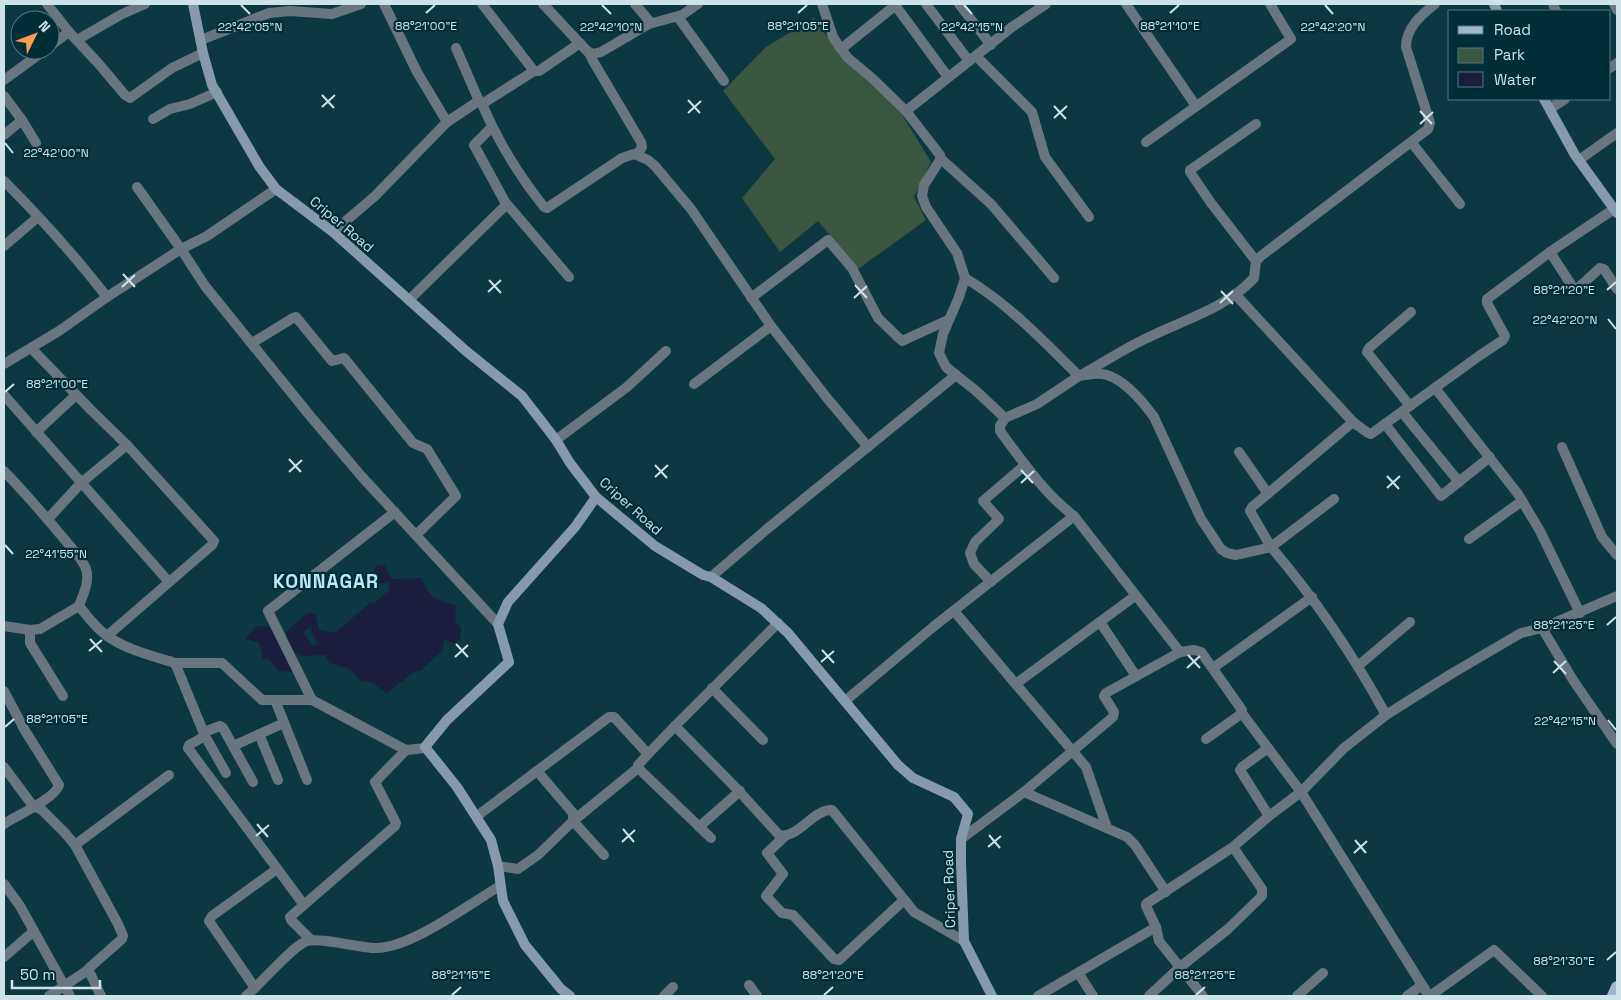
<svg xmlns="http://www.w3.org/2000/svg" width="1621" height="1000" viewBox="0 0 1621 1000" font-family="'Space Grotesk',sans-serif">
	<rect width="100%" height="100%" fill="#0b3841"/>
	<polygon fill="#3a5640" points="814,18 845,62 895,103 931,162 914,197 926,220 858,269 818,221 780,252 742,198 775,159 723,91 766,47"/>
	<path fill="#1a1e3c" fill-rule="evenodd" d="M 377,565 L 385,566 L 392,579 L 422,578 C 428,598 438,601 456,605 L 455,621 L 461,627 L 460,640 L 454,643 L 444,640 L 443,650 L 420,671 L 415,671 L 387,693 L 371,682 L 360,681 L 350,669 L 329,663 L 326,655 L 302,656 L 297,653 L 293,672 L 279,671 L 269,660 L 263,659 L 259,643 L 246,639 L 246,637 L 257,626 L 271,627 L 286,642 L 287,631 L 307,613 L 315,613 L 319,630 L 335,633 L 370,603 L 375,603 L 389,590 L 389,582 L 376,584 L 371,578 ZM 311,627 L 311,632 L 318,643 L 313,646 L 303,632 Z"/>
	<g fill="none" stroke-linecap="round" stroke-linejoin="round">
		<g stroke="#69757f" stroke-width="10">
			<polyline points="47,4 69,32"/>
			<polyline points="384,4 417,72 447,122"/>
			<polyline points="482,4 534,71 539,71 580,43"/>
			<polyline points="543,4 588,52 593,54 601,52 649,24 682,15 698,4"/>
			<polyline points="635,4 651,23"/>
			<polyline points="822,4 833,37 841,49 848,58 873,79 906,111 940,155 940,160 924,185 922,196 926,207 957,253 965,278 959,297 943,334 939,353 946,367 956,375"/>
			<polyline points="926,4 969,61"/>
			<polyline points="959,4 991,45"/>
			<polyline points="1126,4 1196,106"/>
			<polyline points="1553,4 1556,11"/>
			<polyline points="1614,4 1617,10"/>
			<polyline points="895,5 948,77"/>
			<polyline points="678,17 724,81"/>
			<polyline points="77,40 122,14 145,4"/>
			<polyline points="201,40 269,13 290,11 332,14 361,4"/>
			<polyline points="50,46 69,32 98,63 125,95 130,98 172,68 203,53"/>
			<polyline points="456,48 479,101"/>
			<polyline points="841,49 897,4"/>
			<polyline points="589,52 593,61 641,142 642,147 637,155"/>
			<polyline points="976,56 1032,112 1045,157 1089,217"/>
			<polyline points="1610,68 1617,63"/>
			<polyline points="4,80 45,50"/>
			<polyline points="4,96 22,120 36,143"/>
			<polyline points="482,104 534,71"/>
			<polyline points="1550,109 1565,99"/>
			<polyline points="906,111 1012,27 1046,4"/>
			<polyline points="153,119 170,109 190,104 217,92"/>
			<polyline points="1256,124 1190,170 1190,172 1211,203 1256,261"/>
			<polyline points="4,135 22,120"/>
			<polyline points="1146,142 1291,39 1270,4"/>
			<polyline points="1412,143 1460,204"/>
			<polyline points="940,158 991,204 1054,278"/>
			<polyline points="1579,160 1617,133"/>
			<path d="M 4,181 C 41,218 75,256 107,297"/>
			<polyline points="137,187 181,249 205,286 311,417 363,478 498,624"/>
			<polyline points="506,203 569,277"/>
			<path d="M 333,232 L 375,196 L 447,122 L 477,102 L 480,101 L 482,104 C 499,143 517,173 544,207 L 547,208 L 622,158 L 634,154 L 648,160 L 655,166 L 691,209 L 771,326 L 827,398 L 868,447"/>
			<polyline points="4,246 38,217"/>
			<polyline points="1550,252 1574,289 1577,289 1600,268 1604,269 1617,289"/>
			<polyline points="1235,294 1353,422"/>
			<polyline points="751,298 828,240 852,268 878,318 902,341 948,320"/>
			<polyline points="409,300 505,206 505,202 474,145 492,127"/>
			<polyline points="252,343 293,318 296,317 332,361 344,358 413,443 427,449 456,496 416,535"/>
			<polyline points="31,348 90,409 127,445 81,483 48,519"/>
			<polyline points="4,364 59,331 107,297 181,249 207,236 276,189"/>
			<polyline points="694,384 771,326"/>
			<polyline points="1435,388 1518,494 1540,531 1580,613"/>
			<polyline points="4,395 169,582"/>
			<polyline points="1410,406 1367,352 1369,348 1411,312"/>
			<polyline points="1402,412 1459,482"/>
			<polyline points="1385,424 1441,496 1490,457"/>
			<polyline points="36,432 76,395"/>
			<polyline points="556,440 627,387 666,351"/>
			<polyline points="1562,447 1602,537 1617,555"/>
			<polyline points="1239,452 1268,494"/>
			<path d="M 4,471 C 25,493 45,516 65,540 C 72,549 82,558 86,569 C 90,581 83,595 79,606 L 40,629 L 30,630 L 4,626"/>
			<polyline points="1334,499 1271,547 1250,511 1252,507 1353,422 1368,433 1371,434 1479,356 1503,340 1505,336 1487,303 1487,299 1550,252 1614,209"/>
			<polyline points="1469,539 1522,501"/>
			<polyline points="711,577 767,529 956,375 975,390 1005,418"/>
			<polyline points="991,582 974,564 970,553 975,542 999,519 983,501 1025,465"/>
			<path d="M 79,606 C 87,616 95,627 106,635 C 124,649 153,656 175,663 L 205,736 L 226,773"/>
			<polyline points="954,611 1086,767 1107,828"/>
			<polyline points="1100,622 1136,676"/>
			<polyline points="1542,628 1573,680 1617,744"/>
			<polyline points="30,630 30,643 63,696"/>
			<polyline points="107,636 212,545 214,541 127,445"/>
			<polyline points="1180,652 1194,650 1201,652 1242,710 1241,714 1206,739"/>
			<polyline points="175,663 222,663 262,700 312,700 406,750 426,748"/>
			<polyline points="1359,665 1410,622"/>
			<polyline points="1213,668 1312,597"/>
			<polyline points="1017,683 1135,596"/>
			<polyline points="712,688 763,740"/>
			<path d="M 4,691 L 24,729 L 59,785 C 56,798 16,816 4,824"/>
			<polyline points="275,700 307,780"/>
			<polyline points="312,700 268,611 395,512"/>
			<polyline points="845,701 933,627 1074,516"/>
			<polyline points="1241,712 1301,792 1429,996"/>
			<path d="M 1386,715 C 1352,653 1317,601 1271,547 L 1236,555 L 1227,553 L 1221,549 L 1201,519 L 1154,417 C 1143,402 1126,381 1107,375 C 1098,372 1088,375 1079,376 C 1102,364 1123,349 1147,338 C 1183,320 1225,309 1254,278 L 1256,261 L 1261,256 L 1428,129 L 1430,123 L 1406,47 C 1406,28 1421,15 1435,4"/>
			<polyline points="675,726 778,623"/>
			<polyline points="204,732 220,726 223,728 253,782"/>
			<polyline points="259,734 278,780"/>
			<polyline points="205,736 189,745 188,748 304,905"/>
			<polyline points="233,746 284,723"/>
			<polyline points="1268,748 1242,767 1240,770 1269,816"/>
			<polyline points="648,754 638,765 638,768 711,838"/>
			<polyline points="4,767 33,806 42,810 65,833 75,845 118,924 123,936 122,939 88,969 101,996"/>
			<polyline points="537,771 573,813 573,821 604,855"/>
			<polyline points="1024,792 1127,837 1135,845 1166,892"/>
			<path d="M 477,816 L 609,717 L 614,717 L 648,754 L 675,726 L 737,789 L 779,835 C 797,840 813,809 832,810 L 914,912 L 964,941"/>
			<polyline points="699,827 740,791"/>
			<polyline points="784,837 767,853 783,874 766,896 782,913 793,915 834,959 839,960 904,900"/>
			<path d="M 961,839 L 1024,792 L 1113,717 L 1114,712 L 1104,696 L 1106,693 L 1180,652 L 1074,516 C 1045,494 1022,461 1000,431 L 1000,426 L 1005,418 L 1037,404 L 1079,376 C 1043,341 1009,304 965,278"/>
			<polyline points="75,845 169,775"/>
			<polyline points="498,866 518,869 538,855 573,821 638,768"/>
			<polyline points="4,884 20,906 70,996"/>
			<polyline points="1156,927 1159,941 1203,996"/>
			<polyline points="310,939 291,920 290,917 395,826 396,823 375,782 406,750"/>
			<polyline points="4,957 34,931"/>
			<polyline points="1079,974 1093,996"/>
			<polyline points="749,985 757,996"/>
			<polyline points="255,988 209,921 212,916 277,869"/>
			<polyline points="49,996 88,970"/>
			<path d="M 246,996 C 261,984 292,946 307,941 C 319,937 360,948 375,948 C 410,949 469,904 500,886"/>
			<polyline points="664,996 673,987"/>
			<polyline points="1038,996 1156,927 1146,906 1146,904 1233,847 1269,816 1301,792 1344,748 1386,715 1451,674 1521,633 1542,628 1617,596"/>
			<polyline points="1149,996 1179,968 1228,929 1262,896 1262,889 1233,847"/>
			<polyline points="1297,996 1323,973"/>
			<polyline points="1407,996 1422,985"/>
			<polyline points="1430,996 1494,950 1542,996"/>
		</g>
		<g stroke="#879aab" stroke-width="10">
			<polyline points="193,4 203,53 212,85 259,166 276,189 333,232 466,351 522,396 556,440 570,463 596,497 655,546 703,575 711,577 761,608 788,633 898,765 913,778 954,797 968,814 961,839 961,864 964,941 992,996"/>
			<polyline points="1494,4 1497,11"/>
			<polyline points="1544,99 1575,155 1617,213"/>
			<polyline points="570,996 561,989 525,945 503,901 498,866 491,840 457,787 425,747 447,720 509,662 498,624 508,602 575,527 596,497"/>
		</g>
		<polyline stroke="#9eb7cd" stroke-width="12" points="1613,996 1617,987"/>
	</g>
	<path fill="none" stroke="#cde3e8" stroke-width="2" d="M 241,5 L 250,14M 602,5 L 611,14M 964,5 L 972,14M 1325,5 L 1333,14M 426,13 L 435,5M 798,13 L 807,5M 1170,13 L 1179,5M 322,95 L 334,108M 688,100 L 700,113M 1054,106 L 1066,119M 322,107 L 335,95M 1420,111 L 1432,124M 688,113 L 701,101M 1054,118 L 1067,106M 1420,124 L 1433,112M 5,143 L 13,153M 123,274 L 135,287M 489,280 L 501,293M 855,285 L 867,298M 122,287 L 135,275M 1607,290 L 1616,282M 1221,291 L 1233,304M 488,292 L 501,280M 854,298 L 867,286M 1220,303 L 1233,291M 1608,319 L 1616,329M 5,392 L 14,384M 289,459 L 301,472M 655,465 L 667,478M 1021,470 L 1033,483M 289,472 L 302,460M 1387,476 L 1399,489M 655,477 L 668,465M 1021,483 L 1034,471M 1387,488 L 1400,476M 5,545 L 13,554M 1607,625 L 1616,617M 90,639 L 102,652M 456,644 L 468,657M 822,650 L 834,663M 89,651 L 102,640M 1188,655 L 1200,668M 455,657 L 468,645M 1554,661 L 1566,674M 821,662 L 834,651M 1187,668 L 1200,656M 1553,673 L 1566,661M 1608,720 L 1616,730M 5,727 L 14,719M 257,824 L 268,837M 623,829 L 634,842M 989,835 L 1000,848M 256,836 L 269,825M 1355,840 L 1366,853M 622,842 L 635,830M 988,847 L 1001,836M 1354,853 L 1367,841M 1607,960 L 1616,952M 452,995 L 461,987M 824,995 L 833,987M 1196,995 L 1205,987"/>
	<g text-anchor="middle" stroke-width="4.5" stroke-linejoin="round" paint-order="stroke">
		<g font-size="14" fill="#cde3e8" stroke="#002e37">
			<text transform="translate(342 224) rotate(40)" y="5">Criper Road</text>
			<text transform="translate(631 506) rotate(42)" y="5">Criper Road</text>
			<text transform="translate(949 889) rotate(-92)" y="5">Criper Road</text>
		</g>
		<g font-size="19" font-weight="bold" letter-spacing="1" fill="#bce9f4" stroke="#002e37">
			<text x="326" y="588">KONNAGAR</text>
		</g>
	</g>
	<g font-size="12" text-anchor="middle" fill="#cde3e8" stroke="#002e37" stroke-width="4.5" stroke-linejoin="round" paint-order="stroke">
		<text x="426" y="30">88°21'00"E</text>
		<text x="798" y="30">88°21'05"E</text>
		<text x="1170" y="30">88°21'10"E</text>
		<text x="250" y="31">22°42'05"N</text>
		<text x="611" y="31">22°42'10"N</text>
		<text x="972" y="31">22°42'15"N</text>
		<text x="1333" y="31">22°42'20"N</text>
		<text x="56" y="157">22°42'00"N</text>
		<text x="1564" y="294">88°21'20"E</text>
		<text x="1565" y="324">22°42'20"N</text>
		<text x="57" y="388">88°21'00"E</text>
		<text x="56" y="558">22°41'55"N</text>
		<text x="1564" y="629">88°21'25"E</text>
		<text x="57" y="723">88°21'05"E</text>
		<text x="1565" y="725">22°42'15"N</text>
		<text x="1564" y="965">88°21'30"E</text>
		<text x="461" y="979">88°21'15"E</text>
		<text x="833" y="979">88°21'20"E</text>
		<text x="1205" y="979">88°21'25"E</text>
	</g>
	<rect width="1621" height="1000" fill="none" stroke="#cde3e8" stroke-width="10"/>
	<rect x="1448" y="10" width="162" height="90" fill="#002e37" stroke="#52767e"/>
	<rect x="1458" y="26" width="25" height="8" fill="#9eb7cd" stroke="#52767e"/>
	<text x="1494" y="35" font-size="15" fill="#cde3e8">Road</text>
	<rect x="1458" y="48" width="25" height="15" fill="#3a5640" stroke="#52767e"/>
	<text x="1494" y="60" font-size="15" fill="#cde3e8">Park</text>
	<rect x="1458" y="72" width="25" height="15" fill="#1a1e3c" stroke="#52767e"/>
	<text x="1494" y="85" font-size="15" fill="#cde3e8">Water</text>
	<g transform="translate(35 35) rotate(48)"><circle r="24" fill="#002e37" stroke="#52767e"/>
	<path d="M0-4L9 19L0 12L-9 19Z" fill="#fc9e52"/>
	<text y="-8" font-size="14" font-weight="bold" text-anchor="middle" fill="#cde3e8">N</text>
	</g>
	<path d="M12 980v8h88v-8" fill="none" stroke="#cde3e8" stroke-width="2.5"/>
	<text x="20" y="980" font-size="15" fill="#cde3e8" stroke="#002e37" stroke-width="4" paint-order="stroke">50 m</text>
</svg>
